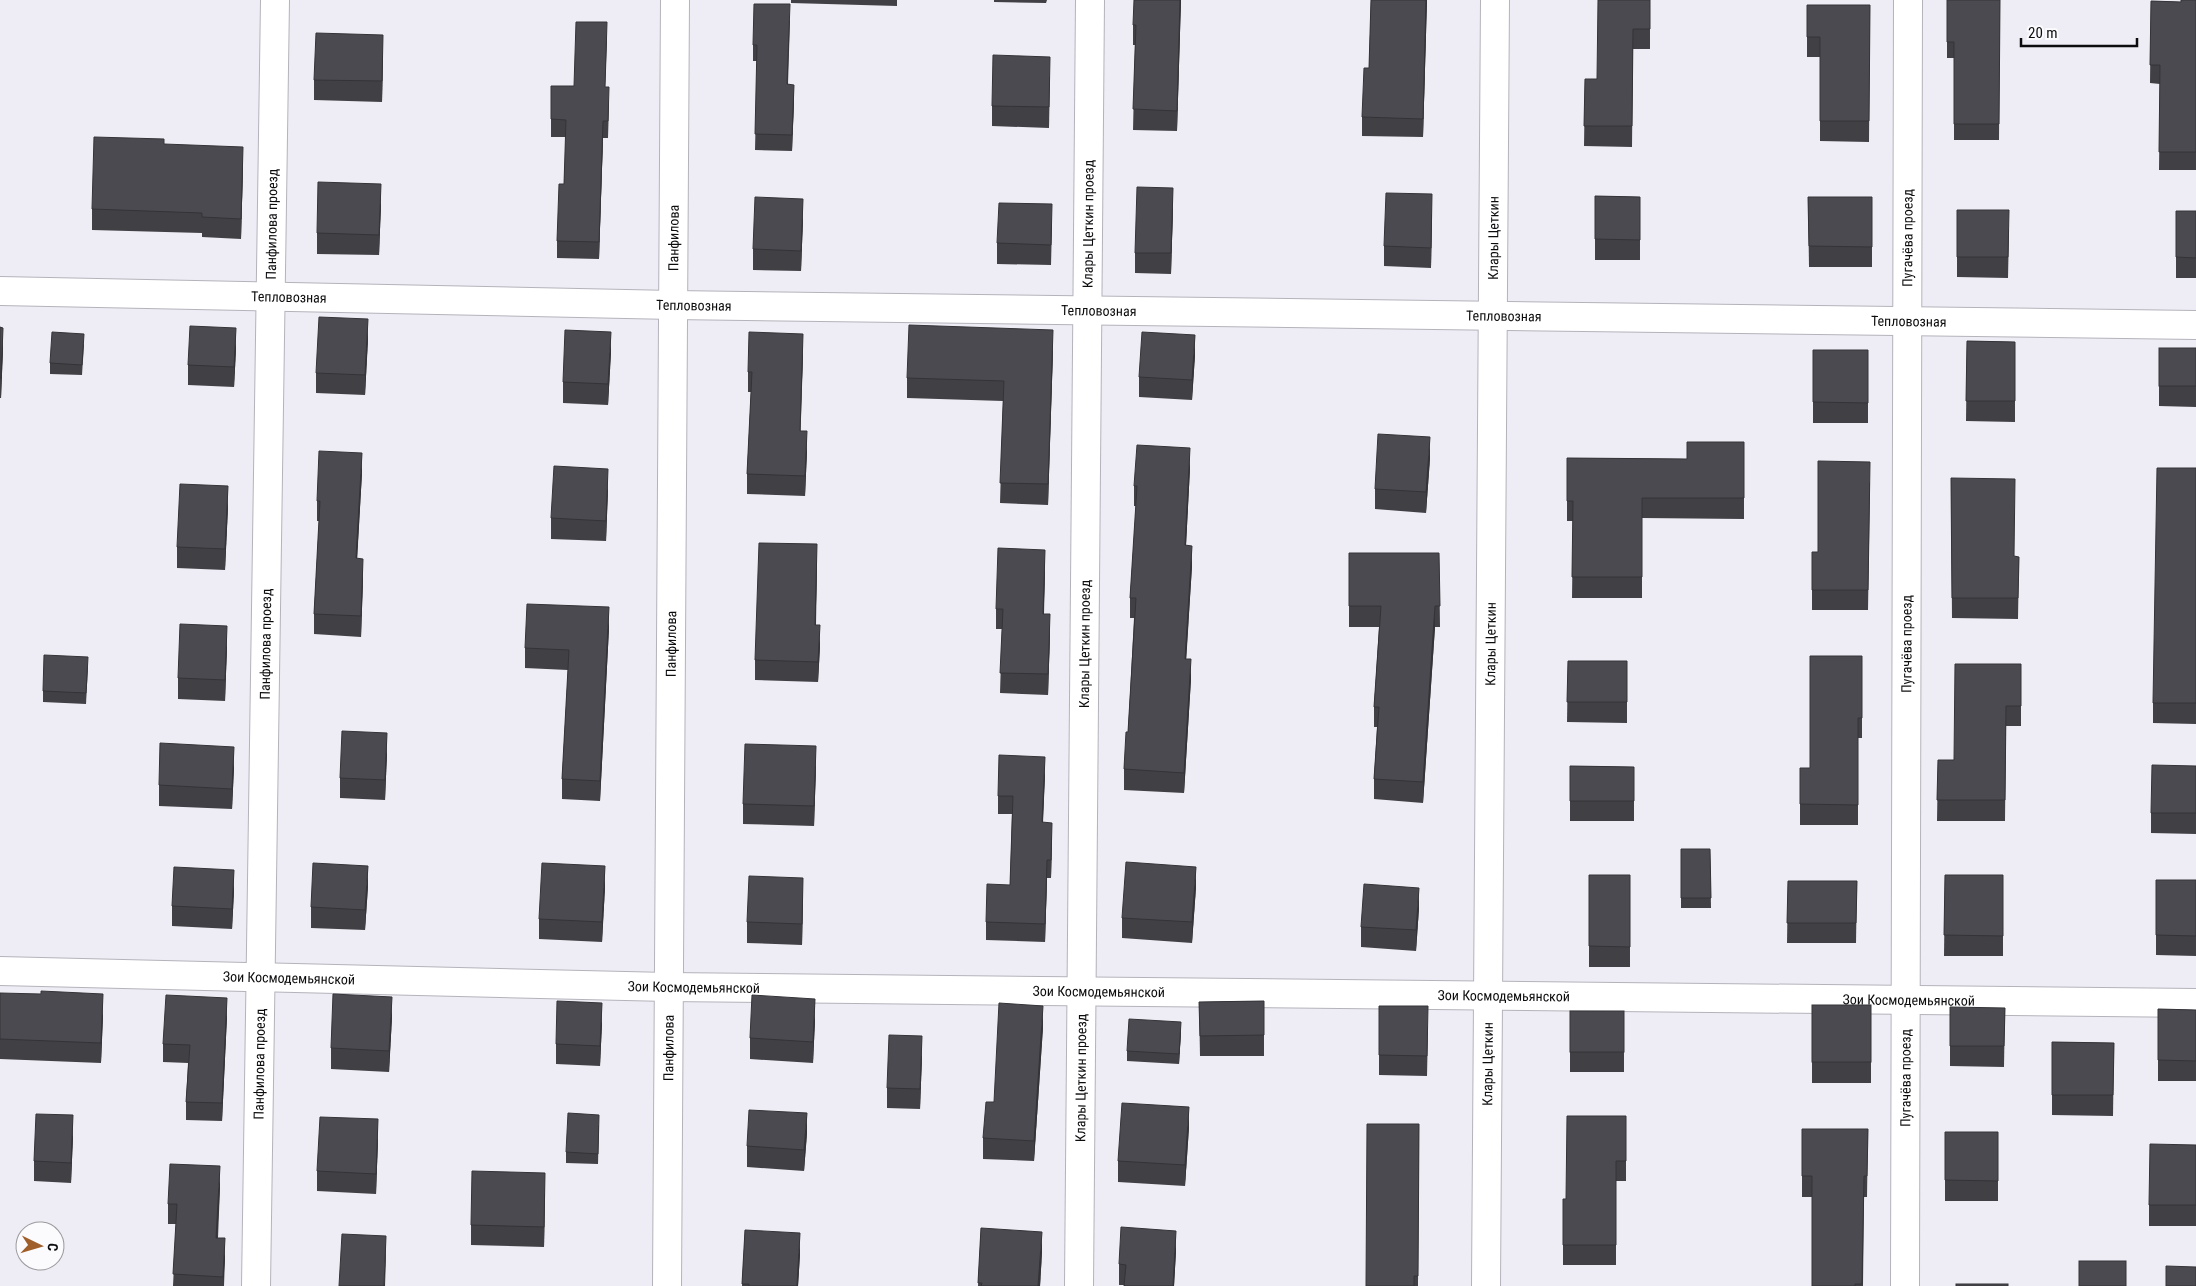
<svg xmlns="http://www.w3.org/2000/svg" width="2196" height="1286" viewBox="0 0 2196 1286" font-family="'Roboto Condensed',sans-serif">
	<rect width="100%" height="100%" fill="#eeedf5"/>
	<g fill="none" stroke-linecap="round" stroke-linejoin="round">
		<g stroke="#b4b3bb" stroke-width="30">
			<g id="street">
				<path id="s1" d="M 0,291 L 673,305 L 2196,325"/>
				<path id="s2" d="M 0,971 L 668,987 L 2196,1003"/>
				<path id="s3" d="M 256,1286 L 275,0"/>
				<path id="s4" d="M 1079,1286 L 1090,0"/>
				<path id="s5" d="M 1486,1286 L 1495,0"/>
				<path id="s6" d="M 1905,1286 L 1908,0"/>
			</g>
		</g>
		<g stroke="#b4b3bb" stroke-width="30">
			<g id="secondary">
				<path id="s7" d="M 667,1286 L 675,0"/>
			</g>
		</g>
		<use href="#street" stroke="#fff" stroke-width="28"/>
		<use href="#secondary" stroke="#fff" stroke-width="28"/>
	</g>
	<g fill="#404045">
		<polygon points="791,0 897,0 897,6 791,3"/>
		<polygon points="994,0 1047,0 1046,3 994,2"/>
		<polygon points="1181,0 1177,131 1133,130 1135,45 1133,45 1133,25"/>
		<polygon points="1371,0 1427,0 1423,137 1362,136 1362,117 1369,68"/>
		<polygon points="1650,0 1650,49 1633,49 1632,147 1584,146 1585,79 1597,79"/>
		<polygon points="1947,0 2000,0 1999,140 1954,140 1954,58 1947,58"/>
		<polygon points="2196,0 2196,170 2159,170 2160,84 2150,83 2151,1 2181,2"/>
		<polygon points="1807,5 1870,5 1869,142 1820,141 1820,57 1807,57"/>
		<polygon points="790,20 788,84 794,101 792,151 755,150 757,61 753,61 753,45"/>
		<polygon points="607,40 605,87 609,105 608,138 603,138 599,259 557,258 557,241 564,184 566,137 551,137 551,86 574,86"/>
		<polygon points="383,56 382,102 314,100 314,80"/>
		<polygon points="1050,77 1049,128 992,126 992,106"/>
		<polygon points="164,144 243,167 241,239 202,237 202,233 92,230 92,209"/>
		<polygon points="1595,196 1640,197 1640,260 1595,260"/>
		<polygon points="1808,197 1872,197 1872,267 1809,267"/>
		<polygon points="381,204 379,255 317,254 317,233"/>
		<polygon points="1173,208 1171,274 1135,273 1135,253"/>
		<polygon points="1957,210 2009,230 2008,278 1957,277"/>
		<rect x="2176" y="211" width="20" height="67"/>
		<polygon points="1432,214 1431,268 1384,266 1384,246"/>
		<polygon points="803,219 801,271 753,270 753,249"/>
		<polygon points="1052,225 1051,265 997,264 997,243"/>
		<polygon points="0,327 3,348 1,398 0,398"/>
		<polygon points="368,339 365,395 316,393 316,373"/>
		<polygon points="1967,341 2015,342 2015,422 1966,421"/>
		<polygon points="84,344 82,375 50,374 50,363"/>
		<polygon points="2159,348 2196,348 2196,407 2159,406"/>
		<polygon points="236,349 234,387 188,385 188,365"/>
		<polygon points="1053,350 1048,505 1000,503 1003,401 907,398 907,378"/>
		<rect x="1813" y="350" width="55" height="73"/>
		<polygon points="611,352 608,405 563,403 563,382"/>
		<polygon points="803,354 800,431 807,451 805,496 747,494 747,474 751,392 748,392 748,372"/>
		<polygon points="1195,355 1192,400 1139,397 1139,377"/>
		<polygon points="1744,442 1744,519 1642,518 1642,598 1572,598 1573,521 1567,521 1567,458 1687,459"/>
		<polygon points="1430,458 1426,513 1375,509 1375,489"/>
		<polygon points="1190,468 1186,545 1192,566 1186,659 1191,679 1184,793 1124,790 1124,769 1128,732 1134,618 1130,618 1130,598 1136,506 1134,506 1134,486"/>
		<polygon points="2196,468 2196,724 2153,723 2153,703"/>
		<polygon points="362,473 357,558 363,579 361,637 314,634 314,614 319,521 317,521 317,501"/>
		<polygon points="1951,478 2014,557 2019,557 2018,619 1952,618"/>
		<polygon points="1870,482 1868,610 1812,610 1812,552 1818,552"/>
		<polygon points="608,489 606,541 551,539 551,518"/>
		<polygon points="228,507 225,570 177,568 177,547"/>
		<polygon points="1349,553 1439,553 1440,627 1435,627 1423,803 1374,799 1374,779 1377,727 1374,727 1374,707 1379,627 1349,627"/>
		<polygon points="817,565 816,625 820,646 818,682 755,680 755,660"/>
		<polygon points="1045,570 1044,614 1050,634 1048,695 1000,693 1002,629 996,629 996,609"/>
		<polygon points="609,628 600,801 562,799 562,779 568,670 525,668 525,648"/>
		<polygon points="227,646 225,701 178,699 178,678"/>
		<polygon points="1862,656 1862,738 1858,738 1858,825 1800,825 1800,768 1810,768"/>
		<polygon points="1568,661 1627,661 1627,723 1567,722"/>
		<polygon points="2021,664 2021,726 2006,726 2005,821 1937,821 1938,760 1954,760"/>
		<polygon points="88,667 86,704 43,702 43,691"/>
		<polygon points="387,753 385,800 340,798 340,778"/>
		<polygon points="816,766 814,826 743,824 743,804"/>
		<polygon points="1570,766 1634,767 1634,821 1570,821"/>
		<polygon points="2196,766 2196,834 2151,833 2151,813"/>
		<polygon points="234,767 232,809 159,806 159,785"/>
		<polygon points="1045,774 1043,823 1052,840 1051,878 1047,878 1045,942 986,940 986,922 1010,885 1012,814 998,814 998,796"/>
		<polygon points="1681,849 1710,849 1711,908 1681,908"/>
		<polygon points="1630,875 1630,967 1589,967 1589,946"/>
		<polygon points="1945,875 2003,875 2003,956 1944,956"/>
		<polygon points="2196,880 2196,956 2156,955 2156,935"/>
		<polygon points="1788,881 1857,881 1856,943 1787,943"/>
		<polygon points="368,886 365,930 311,928 311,907"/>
		<polygon points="605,887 602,942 539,939 539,919"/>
		<polygon points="1196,887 1192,943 1122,938 1122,918"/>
		<polygon points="234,891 232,929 172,926 172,906"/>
		<polygon points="803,898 802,945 747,943 747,922"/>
		<polygon points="1419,908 1416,951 1361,947 1361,927"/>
		<polygon points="0,993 103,1015 101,1063 0,1059"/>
		<polygon points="1264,1001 1264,1056 1200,1056 1199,1002"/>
		<rect x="1812" y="1005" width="59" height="78"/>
		<polygon points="1379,1006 1428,1027 1427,1076 1379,1075"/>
		<polygon points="2005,1008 2004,1067 1950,1066 1950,1046"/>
		<polygon points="2158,1009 2196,1010 2196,1081 2158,1081"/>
		<rect x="1570" y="1011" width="54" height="61"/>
		<polygon points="227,1016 222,1121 186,1120 186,1102 188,1063 163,1062 163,1044"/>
		<polygon points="392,1017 389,1072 331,1069 331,1048"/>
		<polygon points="815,1020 813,1063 750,1059 750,1038"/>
		<polygon points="602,1023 600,1066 556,1064 556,1044"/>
		<polygon points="1043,1027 1034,1161 983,1159 983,1138 994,1102"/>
		<polygon points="1181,1032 1179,1064 1127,1061 1127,1051"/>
		<polygon points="2052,1042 2114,1043 2113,1116 2052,1115"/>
		<polygon points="922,1056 920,1109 887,1108 887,1088"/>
		<polygon points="1626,1116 1626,1181 1616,1181 1616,1265 1563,1265 1563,1199 1566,1199"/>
		<polygon points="1419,1124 1418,1286 1366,1286"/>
		<polygon points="599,1125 598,1164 566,1163 566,1152"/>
		<polygon points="1189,1127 1185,1186 1118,1182 1118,1161"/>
		<polygon points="1802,1129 1868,1129 1867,1197 1864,1197 1863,1286 1812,1286 1812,1197 1802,1197"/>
		<rect x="1945" y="1132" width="53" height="69"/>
		<polygon points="807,1133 804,1171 747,1167 747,1146"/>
		<polygon points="73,1136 71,1183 34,1181 34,1161"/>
		<polygon points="378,1139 376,1194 317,1191 317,1171"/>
		<polygon points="2196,1145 2196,1226 2149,1226 2149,1205"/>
		<polygon points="220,1187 218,1238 225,1258 224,1286 173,1286 176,1224 168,1224 168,1204"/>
		<polygon points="545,1194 544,1247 471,1245 471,1225"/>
		<polygon points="981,1228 1042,1252 1040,1286 978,1286"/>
		<polygon points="745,1230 800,1254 798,1286 742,1286"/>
		<polygon points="1176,1251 1174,1286 1124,1286 1124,1285 1119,1285 1119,1264"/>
	</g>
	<g fill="#343438">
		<polygon points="1180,0 1181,0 1177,131 1177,111"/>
		<polygon points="1426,0 1427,0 1423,137 1423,119"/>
		<polygon points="383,35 383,56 382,102 382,81"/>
		<polygon points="794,85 794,101 792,151 792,135"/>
		<polygon points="603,121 603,138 599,259 599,242"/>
		<polygon points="243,147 243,167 241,239 241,219"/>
		<polygon points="381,184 381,204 379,255 379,235"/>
		<polygon points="1173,188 1173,208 1171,274 1171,253"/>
		<polygon points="1432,194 1432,214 1431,268 1431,248"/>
		<polygon points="803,199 803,219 801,271 801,251"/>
		<polygon points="368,319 368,339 365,395 365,375"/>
		<polygon points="3,328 3,348 1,398 1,378"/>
		<polygon points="236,328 236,349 234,387 234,367"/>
		<polygon points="1053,330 1053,350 1048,505 1048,484"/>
		<polygon points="611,332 611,352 608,405 608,384"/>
		<polygon points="803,334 803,354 800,451 800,431"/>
		<polygon points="1195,335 1195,355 1192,400 1192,380"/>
		<polygon points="807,431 807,451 805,496 805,476"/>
		<polygon points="1430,437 1430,458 1426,513 1426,492"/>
		<polygon points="1190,448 1190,468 1185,565 1185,545"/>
		<polygon points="362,453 362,473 356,579 356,558"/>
		<polygon points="608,469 608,489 606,541 606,521"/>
		<polygon points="228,486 228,507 225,570 225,549"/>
		<polygon points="817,544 817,565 815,646 815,625"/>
		<polygon points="1192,546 1192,566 1185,679 1185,659"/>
		<polygon points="1045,550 1045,570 1043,634 1043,614"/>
		<polygon points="363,559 363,579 361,637 361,616"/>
		<polygon points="1435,606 1435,627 1423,803 1423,782"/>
		<polygon points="609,607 609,628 600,801 600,781"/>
		<polygon points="1050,614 1050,634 1048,695 1048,674"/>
		<polygon points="820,625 820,646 818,682 818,662"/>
		<polygon points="227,626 227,646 225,701 225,680"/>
		<polygon points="1191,659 1191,679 1184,793 1184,773"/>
		<polygon points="387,733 387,753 385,800 385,780"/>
		<polygon points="816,746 816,766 814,826 814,806"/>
		<polygon points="234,747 234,767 232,809 232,789"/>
		<polygon points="1045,757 1045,774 1042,840 1042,822"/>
		<polygon points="1052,823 1052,840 1051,878 1051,860"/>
		<polygon points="1047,860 1047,878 1045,942 1045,924"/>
		<polygon points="368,866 368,886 365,930 365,910"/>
		<polygon points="605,866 605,887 602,942 602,922"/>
		<polygon points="1196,867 1196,887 1192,943 1192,922"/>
		<polygon points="234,870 234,891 232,929 232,909"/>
		<polygon points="803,878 803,898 802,945 802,924"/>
		<polygon points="1419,888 1419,908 1416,951 1416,930"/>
		<polygon points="103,994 103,1015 101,1063 101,1043"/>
		<polygon points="392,997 392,1017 389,1072 389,1051"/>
		<polygon points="227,998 227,1016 222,1121 222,1103"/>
		<polygon points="815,999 815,1020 813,1063 813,1042"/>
		<polygon points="602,1003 602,1023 600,1066 600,1046"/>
		<polygon points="1043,1006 1043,1027 1034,1161 1034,1141"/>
		<polygon points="1181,1022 1181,1032 1179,1064 1179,1054"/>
		<polygon points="922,1036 922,1056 920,1109 920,1089"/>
		<polygon points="1189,1107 1189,1127 1185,1186 1185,1165"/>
		<polygon points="807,1113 807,1133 804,1171 804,1150"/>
		<polygon points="73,1115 73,1136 71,1183 71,1163"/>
		<polygon points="378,1119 378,1139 376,1194 376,1174"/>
		<polygon points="220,1166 220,1187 216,1258 216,1238"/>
		<polygon points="545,1173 545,1194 544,1247 544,1227"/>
		<polygon points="1176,1231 1176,1251 1174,1286 1173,1286"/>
		<polygon points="1042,1232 1042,1252 1040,1286 1038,1286"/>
		<polygon points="800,1233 800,1254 798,1286 797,1286"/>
		<polygon points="386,1236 386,1256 385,1286 384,1286"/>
		<polygon points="225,1238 225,1258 223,1286 223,1277"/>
	</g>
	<g fill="#4b4a50" stroke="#343438">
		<polygon points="1134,0 1180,0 1177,111 1133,109 1136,25 1133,25"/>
		<polygon points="1371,0 1426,0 1423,119 1362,117 1364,68 1369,68"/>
		<polygon points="1598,0 1650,0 1650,29 1633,29 1632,126 1584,126 1585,79 1597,79"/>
		<polygon points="1947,0 2000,0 1999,124 1954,124 1954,42 1947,42"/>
		<polygon points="2181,0 2196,0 2196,152 2159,152 2160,65 2150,65 2151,1 2181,2"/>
		<polygon points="754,4 790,4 787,84 794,85 792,135 755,134 757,45 753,45"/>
		<polygon points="1807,5 1870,5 1869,121 1820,121 1820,37 1807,37"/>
		<polygon points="576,22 607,22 605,87 609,87 608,121 603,121 599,242 557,241 559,184 564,184 566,120 551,119 551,86 574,86"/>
		<polygon points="316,33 383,35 382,81 314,80"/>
		<polygon points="993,55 1050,57 1049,107 992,106"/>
		<polygon points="94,137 164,139 164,144 243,147 241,219 202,217 202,213 92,209"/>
		<polygon points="318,182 381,184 379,235 317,233"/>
		<polygon points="1137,187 1173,188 1171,253 1135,253"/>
		<polygon points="1386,193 1432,194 1431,248 1384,246"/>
		<polygon points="1595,196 1640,197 1640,240 1595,239"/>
		<polygon points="755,197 803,199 801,251 753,249"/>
		<polygon points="1808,197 1872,197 1872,247 1809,246"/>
		<polygon points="999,203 1052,204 1051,245 997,243"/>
		<polygon points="1957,210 2009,210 2008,257 1957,257"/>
		<polygon points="2176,211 2196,211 2196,258 2176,257"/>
		<polygon points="319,317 368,319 365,375 316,373"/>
		<polygon points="909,325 1053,330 1048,484 1000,483 1004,381 907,378"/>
		<polygon points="190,326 236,328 234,367 188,365"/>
		<polygon points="0,327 3,328 1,378 0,378"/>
		<polygon points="565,330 611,332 608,384 563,382"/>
		<polygon points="52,332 84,334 82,365 50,363"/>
		<polygon points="749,332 803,334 800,431 807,431 805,476 747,474 752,372 748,372"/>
		<polygon points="1142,332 1195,335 1192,380 1139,377"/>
		<polygon points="1967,341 2015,342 2015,401 1966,401"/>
		<rect x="2159" y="348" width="37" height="38"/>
		<polygon points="1813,350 1868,350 1868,403 1813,402"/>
		<polygon points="1378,434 1430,437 1426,492 1375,489"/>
		<polygon points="1687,442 1744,442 1744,498 1642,498 1642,577 1572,577 1573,501 1567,501 1567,458 1687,459"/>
		<polygon points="1137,445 1190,448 1185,545 1192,546 1185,659 1191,659 1184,773 1124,769 1126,732 1128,732 1136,598 1130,598 1137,486 1134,486"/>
		<polygon points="319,451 362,453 356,558 363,559 361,616 314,614 320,501 317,501"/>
		<polygon points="1818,461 1870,462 1868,590 1812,590 1812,552 1818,552"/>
		<polygon points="554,466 608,469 606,521 551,518"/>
		<polygon points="2157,468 2196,468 2196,703 2153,703"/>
		<polygon points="1951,478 2015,479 2014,556 2019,557 2018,598 1952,598"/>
		<polygon points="180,484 228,486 225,549 177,547"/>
		<polygon points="759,543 817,544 815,625 820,625 818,662 755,660"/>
		<polygon points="998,548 1045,550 1043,614 1050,614 1048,674 1000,673 1003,609 996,609"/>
		<polygon points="1349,553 1439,553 1440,606 1435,606 1423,782 1374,779 1379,707 1374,707 1381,606 1349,606"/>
		<polygon points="527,604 609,607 600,781 562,779 569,650 525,648"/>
		<polygon points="180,624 227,626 225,680 178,678"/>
		<polygon points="44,655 88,657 86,693 43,691"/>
		<polygon points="1810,656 1862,656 1862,718 1858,718 1858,805 1800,804 1800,768 1810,768"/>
		<polygon points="1568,661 1627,661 1627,702 1567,702"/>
		<polygon points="1955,664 2021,664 2021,706 2006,706 2005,800 1937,800 1938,760 1954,760"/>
		<polygon points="342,731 387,733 385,780 340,778"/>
		<polygon points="160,743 234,747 232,789 159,785"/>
		<polygon points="745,744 816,746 814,806 743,804"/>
		<polygon points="999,755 1045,757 1042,822 1052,823 1051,860 1047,860 1045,924 986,922 987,884 1010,885 1013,796 998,796"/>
		<polygon points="2152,765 2196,766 2196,813 2151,813"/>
		<polygon points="1570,766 1634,767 1634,801 1570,801"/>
		<polygon points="1681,849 1710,849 1711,898 1681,898"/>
		<polygon points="1126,862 1196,867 1192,922 1122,918"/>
		<polygon points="313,863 368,866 365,910 311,907"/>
		<polygon points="542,863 605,866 602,922 539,919"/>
		<polygon points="174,867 234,870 232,909 172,906"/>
		<polygon points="1589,875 1630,875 1630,947 1589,946"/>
		<polygon points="1945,875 2003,875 2003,936 1944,935"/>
		<polygon points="749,876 803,878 802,924 747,922"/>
		<polygon points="2156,880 2196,880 2196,936 2156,935"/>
		<polygon points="1788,881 1857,881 1856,923 1787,923"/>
		<polygon points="1364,884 1419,888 1416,930 1361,927"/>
		<polygon points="41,991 103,994 101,1043 0,1039 0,993 41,994"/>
		<polygon points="333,994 392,997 389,1051 331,1048"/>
		<polygon points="166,995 227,998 222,1103 186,1102 190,1045 163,1044"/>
		<polygon points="752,995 815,999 813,1042 750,1038"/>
		<polygon points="557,1001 602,1003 600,1046 556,1044"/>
		<polygon points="1264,1001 1264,1035 1200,1036 1199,1002"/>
		<polygon points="999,1003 1043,1006 1034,1141 983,1138 986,1102 994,1102"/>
		<rect x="1812" y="1005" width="59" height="57"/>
		<polygon points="1379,1006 1428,1006 1427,1056 1379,1055"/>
		<polygon points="1950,1007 2005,1008 2004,1046 1950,1046"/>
		<polygon points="2158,1009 2196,1010 2196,1061 2158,1060"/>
		<rect x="1570" y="1011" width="54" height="41"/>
		<polygon points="1129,1019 1181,1022 1179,1054 1127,1051"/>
		<polygon points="889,1035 922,1036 920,1089 887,1088"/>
		<polygon points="2052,1042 2114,1043 2113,1095 2052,1095"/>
		<polygon points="1122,1103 1189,1107 1185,1165 1118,1161"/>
		<polygon points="749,1110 807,1113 804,1150 747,1146"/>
		<polygon points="568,1113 599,1115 598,1154 566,1152"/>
		<polygon points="36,1114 73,1115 71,1163 34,1161"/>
		<polygon points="1567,1116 1626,1116 1626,1161 1616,1161 1616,1245 1563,1245 1563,1199 1566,1199"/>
		<polygon points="320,1117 378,1119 376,1174 317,1171"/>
		<polygon points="1367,1124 1419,1124 1418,1276 1414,1276 1414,1286 1366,1286"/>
		<polygon points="1802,1129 1868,1129 1867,1176 1864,1176 1862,1284 1855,1284 1855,1286 1812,1286 1812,1176 1802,1176"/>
		<polygon points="1945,1132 1998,1132 1998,1181 1945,1180"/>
		<polygon points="2150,1144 2196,1145 2196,1205 2149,1205"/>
		<polygon points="170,1164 220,1166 216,1238 225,1238 223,1277 173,1274 177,1204 168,1204"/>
		<polygon points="472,1171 545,1173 544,1227 471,1225"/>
		<polygon points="1121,1227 1176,1231 1173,1286 1124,1286 1126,1265 1119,1264"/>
		<polygon points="981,1228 1042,1232 1038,1286 981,1286 982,1283 978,1283"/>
		<polygon points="745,1230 800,1233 797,1286 749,1286 749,1284 742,1284"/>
		<polygon points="342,1234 386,1236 384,1286 339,1286"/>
		<rect x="2079" y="1261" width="47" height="25"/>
		<polygon points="2166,1266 2196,1267 2196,1286 2166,1286"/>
		<rect x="1956" y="1284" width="52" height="2"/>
	</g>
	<g text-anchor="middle" stroke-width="5" stroke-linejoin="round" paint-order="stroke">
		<g font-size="14" fill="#0c0c0e" stroke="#fbfbfe">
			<text dy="5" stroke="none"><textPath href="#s3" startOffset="1062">Панфилова проезд</textPath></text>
			<text dy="5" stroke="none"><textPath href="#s4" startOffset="1062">Клары Цеткин проезд</textPath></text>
			<text dy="5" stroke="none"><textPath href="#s7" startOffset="1048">Панфилова</textPath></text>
			<text dy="5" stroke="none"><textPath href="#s5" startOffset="1048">Клары Цеткин</textPath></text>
			<text dy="5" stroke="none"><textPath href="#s6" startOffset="1048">Пугачёва проезд</textPath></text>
			<text dy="5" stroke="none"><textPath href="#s1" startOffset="289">Тепловозная</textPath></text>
			<text dy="5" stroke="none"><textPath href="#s1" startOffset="694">Тепловозная</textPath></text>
			<text dy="5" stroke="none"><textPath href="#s1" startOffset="1099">Тепловозная</textPath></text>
			<text dy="5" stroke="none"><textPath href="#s1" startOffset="1504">Тепловозная</textPath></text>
			<text dy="5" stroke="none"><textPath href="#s1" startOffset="1909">Тепловозная</textPath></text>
			<text dy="5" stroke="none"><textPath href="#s3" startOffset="642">Панфилова проезд</textPath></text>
			<text dy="5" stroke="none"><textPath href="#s7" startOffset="642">Панфилова</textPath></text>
			<text dy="5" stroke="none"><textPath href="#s4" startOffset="642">Клары Цеткин проезд</textPath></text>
			<text dy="5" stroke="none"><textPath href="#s5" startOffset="642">Клары Цеткин</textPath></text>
			<text dy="5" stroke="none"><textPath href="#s6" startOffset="642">Пугачёва проезд</textPath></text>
			<text dy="5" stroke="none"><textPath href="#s2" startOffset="289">Зои Космодемьянской</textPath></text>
			<text dy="5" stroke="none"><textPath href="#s2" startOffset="694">Зои Космодемьянской</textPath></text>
			<text dy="5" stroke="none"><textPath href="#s2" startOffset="1099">Зои Космодемьянской</textPath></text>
			<text dy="5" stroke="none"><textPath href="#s2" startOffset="1504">Зои Космодемьянской</textPath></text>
			<text dy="5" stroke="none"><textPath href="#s2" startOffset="1909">Зои Космодемьянской</textPath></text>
			<text dy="5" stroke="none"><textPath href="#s7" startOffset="238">Панфилова</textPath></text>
			<text dy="5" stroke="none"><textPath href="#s3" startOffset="222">Панфилова проезд</textPath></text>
			<text dy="5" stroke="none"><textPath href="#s5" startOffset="222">Клары Цеткин</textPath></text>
			<text dy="5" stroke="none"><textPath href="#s4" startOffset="208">Клары Цеткин проезд</textPath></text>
			<text dy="5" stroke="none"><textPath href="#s6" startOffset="208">Пугачёва проезд</textPath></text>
		</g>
	</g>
	<g transform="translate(40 1246) rotate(95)"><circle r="24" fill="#fbfbfe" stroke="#9b9b9e"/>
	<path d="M0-4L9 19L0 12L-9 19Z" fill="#a05f2a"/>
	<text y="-8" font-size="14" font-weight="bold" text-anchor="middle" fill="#0c0c0e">С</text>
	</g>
	<path d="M2021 38v8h116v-8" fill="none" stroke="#0c0c0e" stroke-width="2.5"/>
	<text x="2028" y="38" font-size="15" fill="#0c0c0e" stroke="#fbfbfe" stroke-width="4" paint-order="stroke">20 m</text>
</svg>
